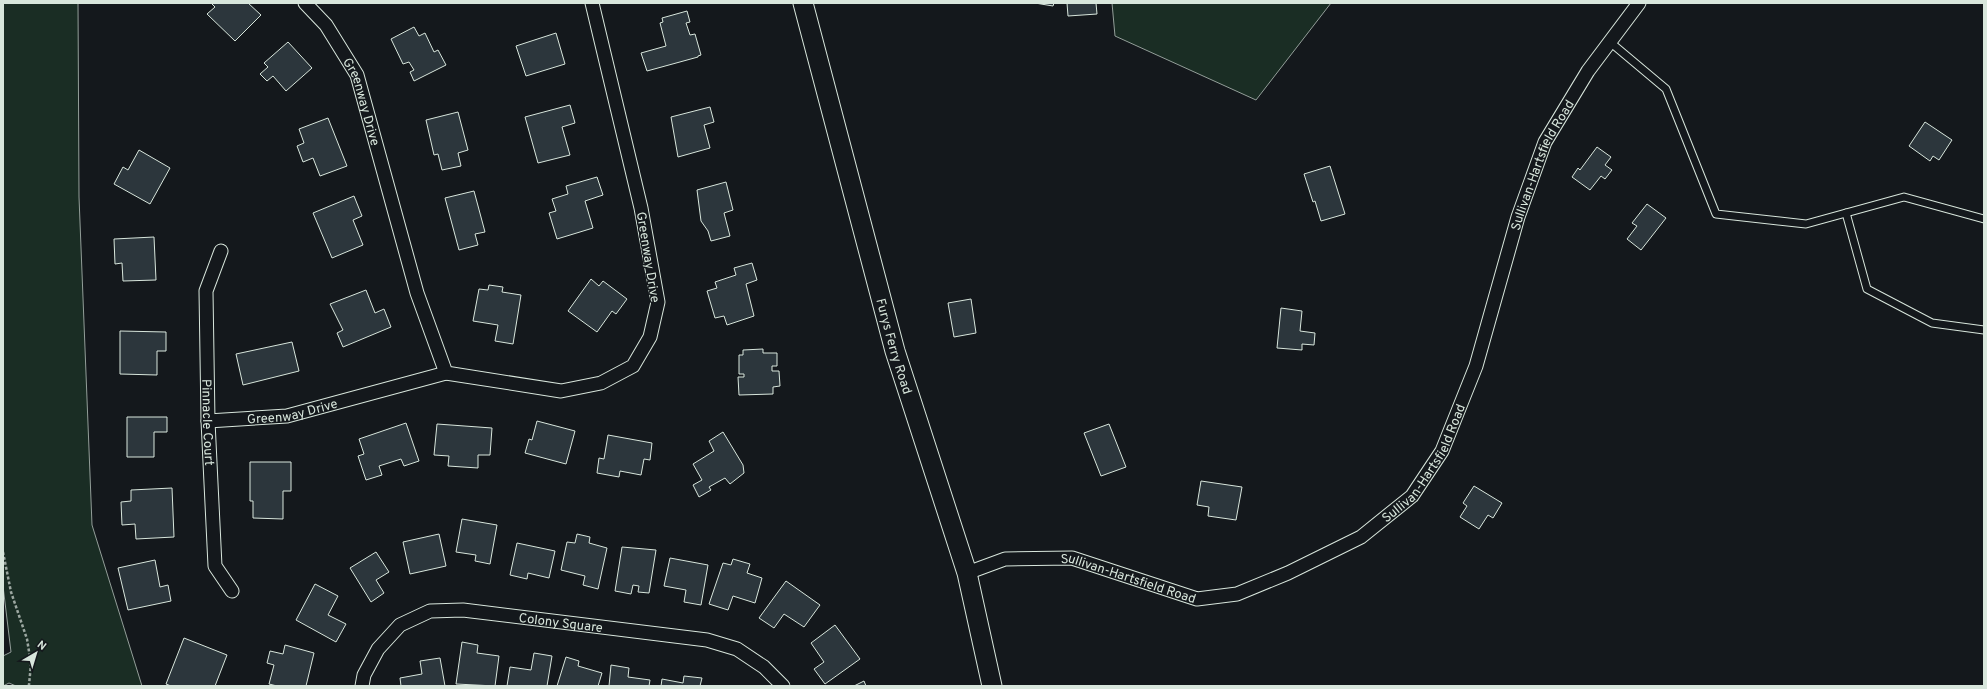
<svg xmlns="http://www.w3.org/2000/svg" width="1987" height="689" viewBox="0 0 1987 689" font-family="Overpass,sans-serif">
	<rect width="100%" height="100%" fill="#14181c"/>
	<g fill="#1a2d24" stroke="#939e99">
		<polygon points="3,3 78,3 79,197 92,525 142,686 16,686 9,683 3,686 3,656 11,652 3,586"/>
		<polygon points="1112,3 1331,3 1256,100 1115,36"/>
	</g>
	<g fill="#2c363c" stroke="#d8e6dc">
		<polygon points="211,3 248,3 261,15 235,41 207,14 215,7"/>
		<polygon points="1035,3 1054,3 1053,6"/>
		<polygon points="1067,3 1096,3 1097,14 1068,16"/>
		<polygon points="687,11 690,22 686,23 690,35 695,34 701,55 698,56 698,57 647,71 641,53 666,46 660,23 663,22 662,18"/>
		<polygon points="414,27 419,36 425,33 434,52 438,50 446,65 414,81 410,72 414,70 409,62 403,64 391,39"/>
		<polygon points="556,33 565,64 526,76 516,46"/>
		<polygon points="288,42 312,68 286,91 273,76 267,81 260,74 268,67 264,63"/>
		<polygon points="570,105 575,123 562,127 570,155 538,163 525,117"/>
		<polygon points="710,107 714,122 704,125 710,148 678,157 671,117"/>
		<polygon points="458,112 468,150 458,153 461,166 442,170 438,154 434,155 426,120"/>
		<polygon points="328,118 347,166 320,176 313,158 303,162 297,146 304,143 299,129"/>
		<polygon points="1925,122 1952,140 1939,160 1933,156 1930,161 1909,146"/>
		<polygon points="1597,147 1611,157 1605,165 1612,170 1605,179 1601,176 1590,190 1572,177 1578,168 1580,170"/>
		<polygon points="139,150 170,168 150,204 114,184 123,167 128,170"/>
		<polygon points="1330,166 1345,214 1321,221 1315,201 1313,202 1304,174"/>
		<polygon points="597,177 603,195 585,201 593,228 557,239 549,213 556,211 552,199 568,194 566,186"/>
		<polygon points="726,182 733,210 724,213 730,236 711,241 708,231 701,221 697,190"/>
		<polygon points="474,191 485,232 475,234 478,245 459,250 445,198"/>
		<polygon points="354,196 362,216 353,220 363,245 332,258 313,213"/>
		<polygon points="1647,204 1666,218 1641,250 1627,239 1637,226 1632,223"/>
		<polygon points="154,237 156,280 123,281 122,263 115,264 114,239"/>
		<polygon points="752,263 757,280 746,284 754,316 727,325 724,316 715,318 707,291 717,288 715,282 736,275 734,268"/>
		<polygon points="591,279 599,286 603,281 627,299 616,314 612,311 597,332 568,311"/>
		<polygon points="489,285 503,287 502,292 521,295 513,344 495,341 498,325 473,321 479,289 488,290"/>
		<polygon points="366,290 375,313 384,309 391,327 343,347 337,333 343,330 330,304"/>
		<polygon points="971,299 976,333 954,337 948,303"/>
		<polygon points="1281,308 1302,311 1300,331 1315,333 1314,345 1302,344 1302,350 1277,348"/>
		<polygon points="120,331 166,332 166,351 157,351 157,375 120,374"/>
		<polygon points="292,342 299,371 243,385 236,354"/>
		<polygon points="763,349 763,353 777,353 777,366 772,366 772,371 779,371 780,386 773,387 773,394 739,395 738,377 744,377 744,374 739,374 739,355 743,355 743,350"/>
		<polygon points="127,417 167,417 167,432 154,432 154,457 127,457"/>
		<polygon points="537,421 575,431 566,464 525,453 529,439 532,440"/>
		<polygon points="406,423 419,461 404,466 401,459 379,466 382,475 366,480 358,456 364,454 359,439"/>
		<polygon points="437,424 492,428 490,455 478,455 478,468 448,466 449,456 434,455"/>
		<polygon points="1109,424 1126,467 1101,476 1084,433"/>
		<polygon points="723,432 743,465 744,473 730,484 725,478 709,487 711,490 699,497 693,485 702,480 693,464 714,451 709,441"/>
		<polygon points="608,435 652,443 650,460 644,459 641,475 620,471 619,477 597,473 599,458 604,459"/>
		<polygon points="250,462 291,462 291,491 283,491 283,519 253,518 253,501 250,501"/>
		<polygon points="1201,481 1242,487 1236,520 1208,516 1209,507 1197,505"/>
		<polygon points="1474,486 1502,503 1493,518 1488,515 1479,529 1460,517 1467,506 1463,503"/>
		<polygon points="172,488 174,537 136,539 135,524 122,525 121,502 131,501 131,490"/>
		<polygon points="462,519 497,525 490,564 475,561 476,555 456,552"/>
		<polygon points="439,534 446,566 410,574 403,542"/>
		<polygon points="577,534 590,537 589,543 607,548 598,589 583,585 585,576 561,570 567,542 575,543"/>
		<polygon points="517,543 555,551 549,578 528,573 527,579 510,575"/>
		<polygon points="622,547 656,550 649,593 638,592 639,586 633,585 631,594 615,591"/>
		<polygon points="376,552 389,572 376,580 384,593 371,602 350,568"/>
		<polygon points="670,558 708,565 701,605 684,602 686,590 664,586"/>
		<polygon points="733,559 750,564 747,573 762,578 755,603 733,596 728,610 709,604 723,563 731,565"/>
		<polygon points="155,560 160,587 168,585 171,601 128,610 118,568"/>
		<polygon points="786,581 820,605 804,627 784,614 774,628 759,618"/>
		<polygon points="315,584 338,596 328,615 346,624 336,642 296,620"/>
		<polygon points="835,625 860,659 825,684 814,669 824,662 811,643"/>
		<polygon points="184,638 227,655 215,686 171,686 166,684"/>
		<polygon points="462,642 478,645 477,653 499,656 495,686 456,684"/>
		<polygon points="285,645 314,653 306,686 277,686 269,684 274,665 267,663 270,651 283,654"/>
		<polygon points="534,653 552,656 547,686 507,686 510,667 531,670"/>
		<polygon points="566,657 579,661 578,666 602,673 598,686 557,686"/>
		<polygon points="440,658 445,686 401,686 400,678 422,674 420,661"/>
		<polygon points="611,665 629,668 628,677 650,680 649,686 609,686"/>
		<polygon points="684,676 702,678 700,686 661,686 662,679 683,683"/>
		<polygon points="864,681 866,686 854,686"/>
	</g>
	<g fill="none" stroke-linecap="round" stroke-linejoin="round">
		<g stroke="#d8e6dc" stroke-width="9">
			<g id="lane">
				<polyline points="1610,42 1666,89 1716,214 1806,224 1904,197 1984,219"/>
				<polyline points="1846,213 1867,289 1932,323 1984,330"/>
			</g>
		</g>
		<g stroke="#d8e6dc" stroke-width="15">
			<g id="street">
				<path id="s1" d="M 305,3 L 326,25 L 357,75 L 417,293 L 446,373 L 561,391 L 601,383 L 633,366 L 650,337 L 658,302 L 641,208 L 592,3"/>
				<path id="s2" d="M 221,251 L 206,291 L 208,421 L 215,566 L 232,591"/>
				<path id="s3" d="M 208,421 L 287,416 L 446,373"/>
				<path id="s4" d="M 967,573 L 1005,559 L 1072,558 L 1197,599 L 1237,594 L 1288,573 L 1361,537 L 1412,496 L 1442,451 L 1476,366 L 1518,217 L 1545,142 L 1588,71 L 1639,3"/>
				<path id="s5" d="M 362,686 L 364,675 L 378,649 L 400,625 L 430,611 L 463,610 L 707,640 L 737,649 L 764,667 L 783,686"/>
			</g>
		</g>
		<g stroke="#d8e6dc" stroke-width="21">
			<g id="secondary">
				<path id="s6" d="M 803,3 L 895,351 L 967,573 L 992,686"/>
			</g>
		</g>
		<polyline stroke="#9da8a2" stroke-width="2.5" stroke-dasharray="3 2" stroke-linecap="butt" points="3,552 11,592 27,639 31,664 29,685 27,686"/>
		<use href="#lane" stroke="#14181c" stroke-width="7"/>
		<use href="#street" stroke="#14181c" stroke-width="13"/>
		<use href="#secondary" stroke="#14181c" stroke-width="19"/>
	</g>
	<g text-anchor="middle" stroke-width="3" stroke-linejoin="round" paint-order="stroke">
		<g font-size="13" fill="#d8e6dc" stroke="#14181c">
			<text dy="5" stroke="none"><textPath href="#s1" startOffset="116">Greenway Drive</textPath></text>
			<text dy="5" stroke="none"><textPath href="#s4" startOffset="839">Sullivan-Hartsfield Road</textPath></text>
			<text transform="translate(649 257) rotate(81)" y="5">Greenway Drive</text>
			<text dy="5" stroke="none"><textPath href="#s6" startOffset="355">Furys Ferry Road</textPath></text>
			<text dy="5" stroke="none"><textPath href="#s3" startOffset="85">Greenway Drive</textPath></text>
			<text dy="5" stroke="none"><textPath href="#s2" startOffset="174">Pinnacle Court</textPath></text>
			<text dy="5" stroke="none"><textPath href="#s4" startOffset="515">Sullivan-Hartsfield Road</textPath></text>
			<text dy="5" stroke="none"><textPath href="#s4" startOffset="167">Sullivan-Hartsfield Road</textPath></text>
			<text dy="5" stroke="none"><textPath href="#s5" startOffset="238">Colony Square</textPath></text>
		</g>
	</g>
	<rect width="1987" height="689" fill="none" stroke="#d8e6dc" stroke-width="8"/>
	<g transform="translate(36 653) rotate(38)" stroke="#14181c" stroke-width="3" paint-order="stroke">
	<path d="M0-3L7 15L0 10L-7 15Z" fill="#d8e6dc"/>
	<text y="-6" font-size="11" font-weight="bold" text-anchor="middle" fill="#d8e6dc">N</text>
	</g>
</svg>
